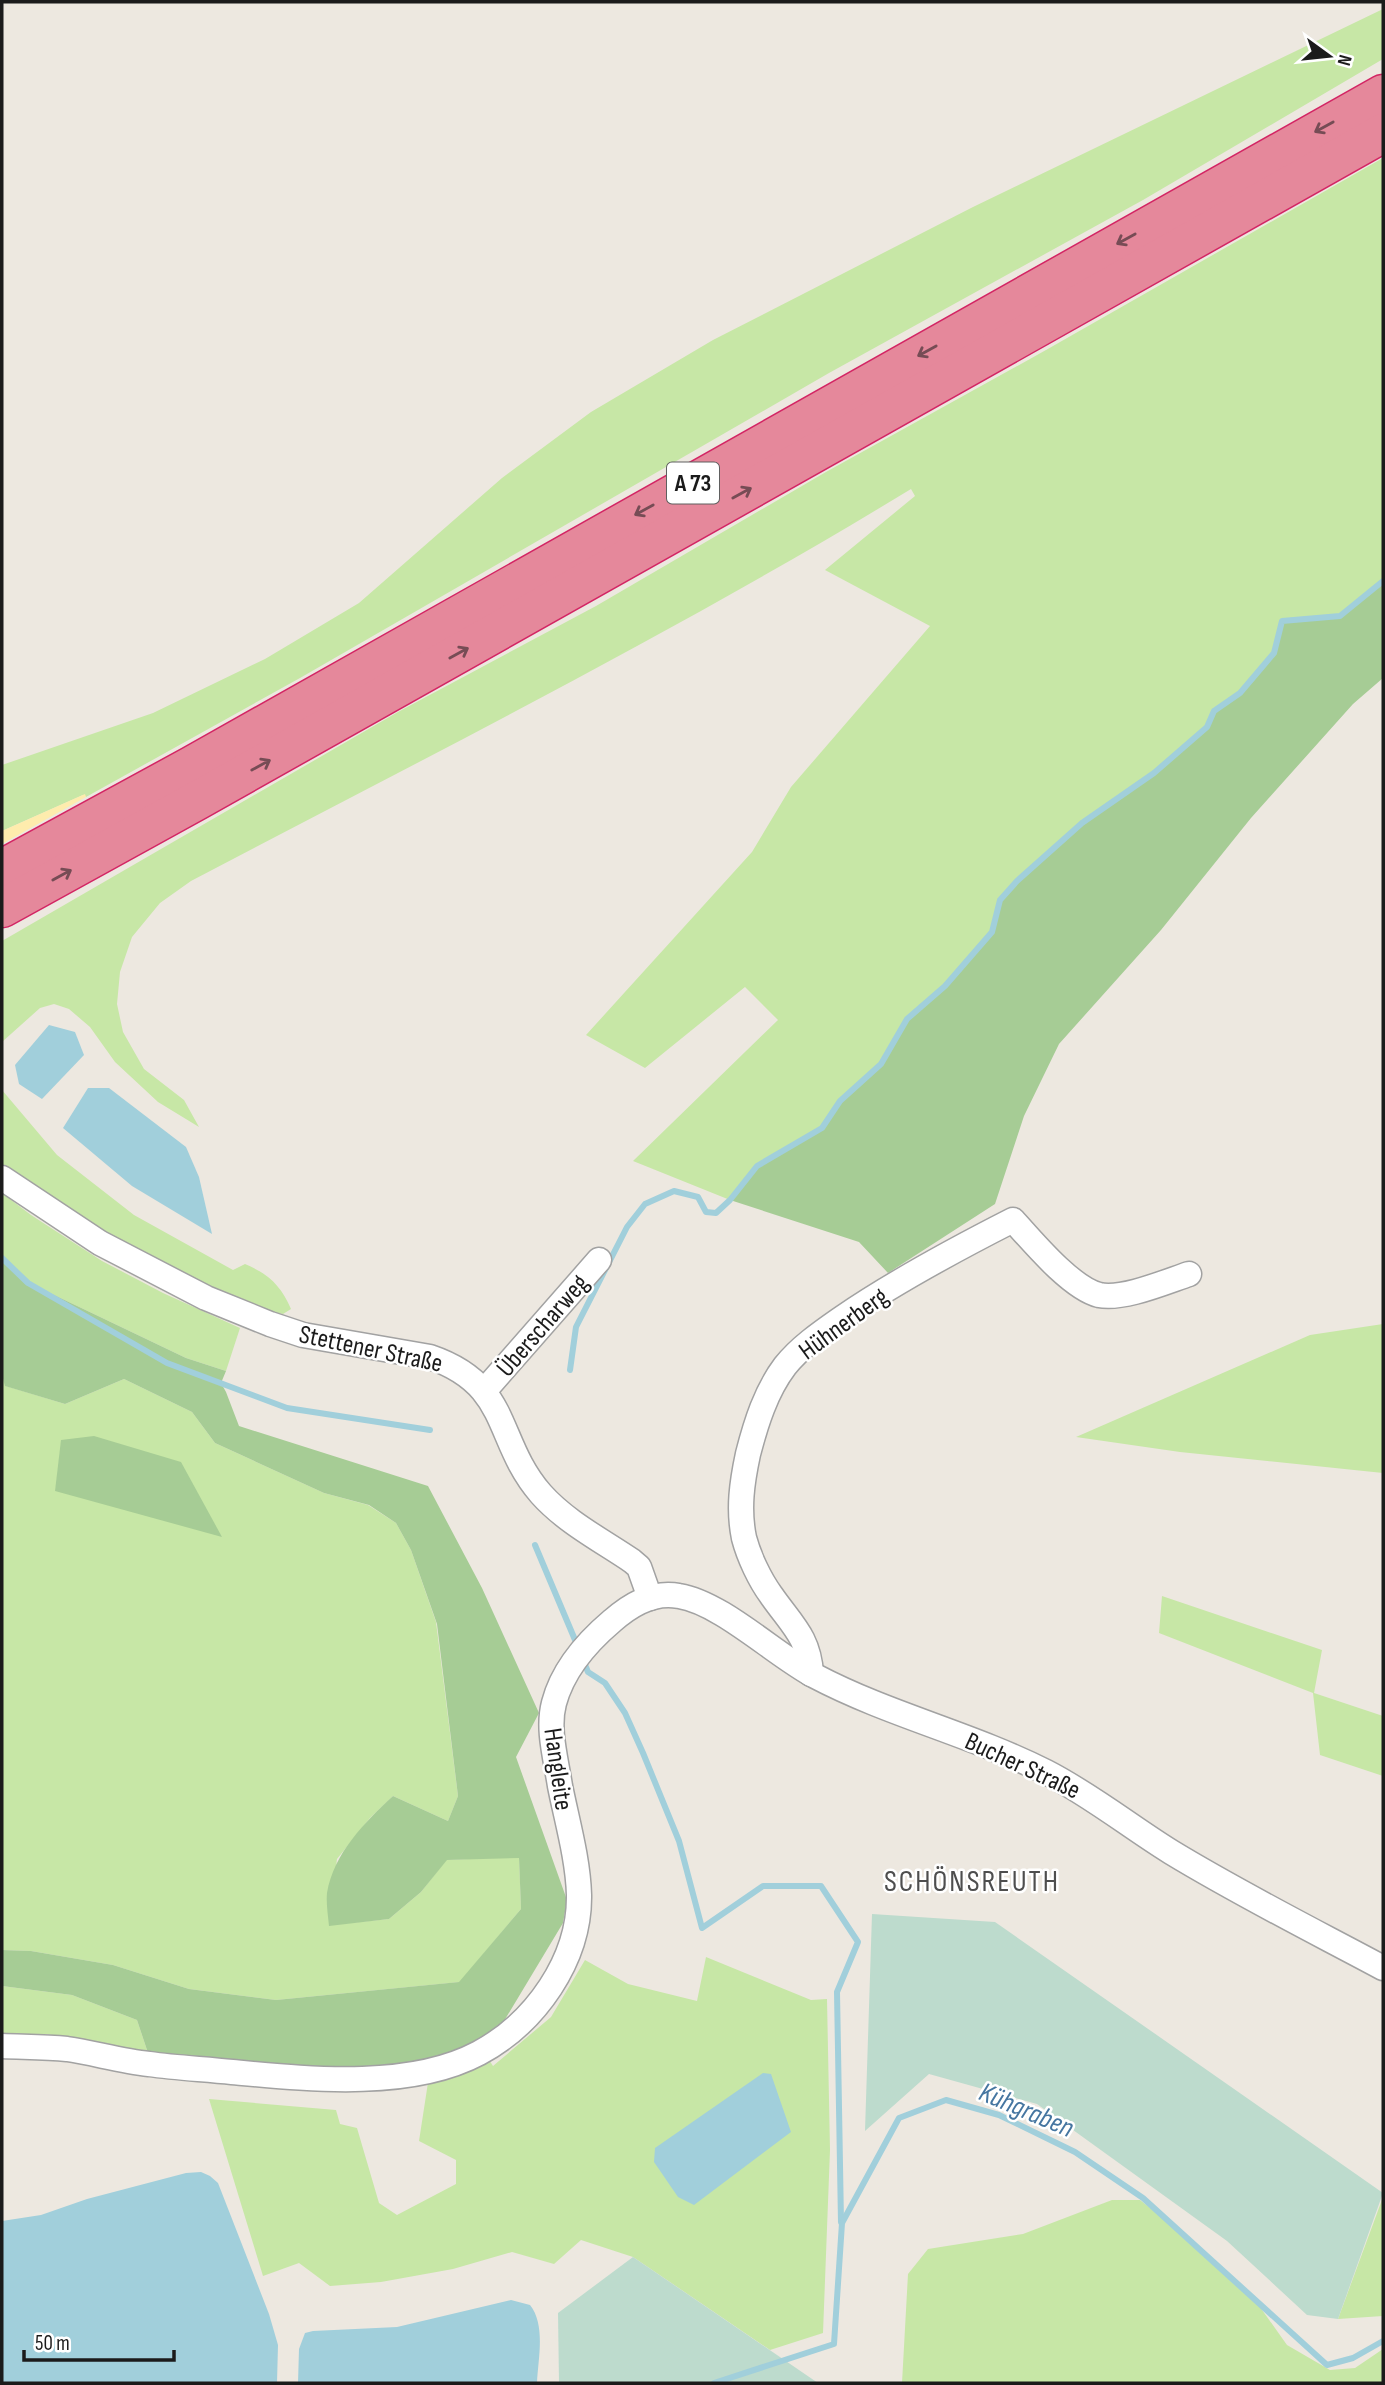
<svg xmlns="http://www.w3.org/2000/svg" width="1385" height="2385" viewBox="0 0 1385 2385" font-family="'Sofia Sans Condensed',sans-serif">
	<rect width="100%" height="100%" fill="#ede8e0"/>
	<g fill="#c7e7a6">
		<polygon points="1383,9 1383,59 1143,200 829,373 300,678 86,797 83,795 2,831 2,765 153,713 265,659 359,603 502,478 591,412 713,340 973,207"/>
		<path d="M 1383,158 L 1383,581 L 1340,616 L 1283,621 L 1274,653 L 1240,693 L 1214,711 L 1207,727 L 1154,773 L 1082,823 L 1000,900 L 992,932 L 945,986 L 907,1019 L 881,1064 L 840,1101 L 822,1128 L 757,1166 L 730,1200 L 633,1161 L 778,1020 L 745,987 L 645,1068 L 586,1035 L 752,852 L 791,787 L 930,626 L 825,570 L 915,496 L 911,489 C 678,631 433,754 191,881 L 160,903 L 132,937 L 120,972 L 117,1004 L 123,1032 L 144,1069 L 184,1100 L 199,1127 L 158,1102 L 115,1062 L 90,1027 L 69,1009 L 54,1004 L 40,1008 L 2,1042 L 2,941 L 398,712 L 596,606 L 826,472 L 1046,350 Z"/>
		<path d="M 2,1090 L 57,1155 L 134,1215 L 233,1270 L 245,1264 C 269,1274 281,1286 291,1309 L 283,1314 L 257,1309 L 133,1250 L 2,1167 Z"/>
		<polygon points="2,1193 31,1215 102,1261 163,1293 240,1328 226,1371 186,1358 27,1282 2,1254"/>
		<polygon points="1383,1324 1383,1473 1180,1452 1076,1437 1310,1335"/>
		<polygon points="2,1375 6,1386 65,1404 124,1379 192,1412 215,1443 324,1493 368,1505 396,1523 411,1550 436,1622 458,1796 448,1821 393,1796 370,1818 337,1859 329,1925 389,1919 421,1892 446,1860 519,1857 521,1909 460,1982 276,2000 189,1989 113,1965 31,1951 2,1950"/>
		<polygon points="1162,1596 1322,1650 1314,1693 1383,1716 1383,1776 1320,1755 1313,1693 1159,1633"/>
		<polygon points="706,1957 811,2000 827,1999 830,2150 823,2333 770,2350 633,2257 581,2240 554,2264 512,2252 453,2269 381,2282 330,2286 299,2263 263,2276 209,2099 336,2110 340,2124 357,2128 379,2203 397,2215 456,2184 456,2160 419,2141 429,2076 486,2055 493,2066 551,2017 585,1960 628,1984 697,2001"/>
		<polygon points="2,1986 72,1995 137,2020 148,2053 46,2034 2,2034"/>
		<polygon points="1383,2197 1383,2316 1338,2319"/>
		<polygon points="1112,2200 1140,2200 1173,2226 1260,2307 1287,2345 1330,2370 1355,2368 1383,2349 1383,2383 902,2383 908,2274 928,2249 1023,2234"/>
	</g>
	<g fill="#a6cc95">
		<polygon points="1383,581 1383,678 1353,704 1251,818 1161,930 1059,1044 1024,1116 995,1204 888,1273 859,1242 730,1200 757,1166 822,1128 840,1101 881,1064 907,1019 945,986 992,932 1000,900 1017,881 1082,823 1154,773 1207,727 1214,711 1240,693 1274,653 1282,621 1340,616"/>
		<path d="M 2,1254 L 27,1282 L 186,1358 L 226,1371 L 221,1383 L 226,1392 L 239,1426 L 428,1486 L 482,1588 L 539,1713 L 516,1757 L 567,1900 L 563,1923 L 498,2031 L 453,2054 L 415,2062 L 301,2073 L 148,2053 L 137,2020 L 72,1995 L 2,1986 L 2,1950 L 31,1951 L 113,1965 L 189,1989 L 276,2000 L 459,1982 L 521,1909 L 519,1858 L 447,1860 L 421,1892 L 389,1919 L 329,1926 C 328,1915 326,1903 327,1893 C 334,1853 364,1823 393,1796 L 448,1821 L 458,1796 L 437,1624 L 411,1550 L 396,1523 L 369,1505 L 324,1493 L 215,1443 L 192,1412 L 124,1379 L 65,1404 L 5,1386 L 2,1375 Z"/>
		<polygon points="94,1436 181,1462 222,1537 55,1491 61,1440"/>
	</g>
	<g fill="#bddbcd">
		<polygon points="872,1914 995,1922 1383,2193 1338,2319 1307,2315 1227,2241 1037,2104 929,2074 865,2131"/>
		<polygon points="633,2257 818,2383 559,2383 558,2313"/>
	</g>
	<polygon fill="#feecad" points="85,794 86,797 2,844 2,831"/>
	<g fill="#a1cfdb">
		<polygon points="49,1025 75,1032 84,1055 42,1099 19,1084 15,1065"/>
		<polygon points="88,1088 109,1088 186,1147 199,1177 212,1234 132,1186 63,1128"/>
		<polygon points="763,2073 771,2074 791,2132 694,2205 678,2197 654,2162 655,2148"/>
		<polygon points="201,2172 210,2176 218,2183 269,2314 278,2345 277,2383 2,2383 2,2221 41,2215 87,2199 186,2173"/>
		<path d="M 511,2300 L 530,2305 C 546,2325 538,2359 537,2383 L 298,2383 L 299,2349 L 305,2333 L 313,2331 L 397,2327 Z"/>
	</g>
	<g fill="none" stroke-linecap="round" stroke-linejoin="round">
		<g stroke="#a1cfdb" stroke-width="6">
			<polyline points="2,1258 28,1283 167,1363 287,1408 430,1430"/>
			<polyline points="570,1370 576,1327 627,1227 645,1204 674,1191 698,1197 706,1212 716,1213 730,1200 757,1166 822,1128 840,1101 881,1064 907,1019 945,986 992,932 1000,900 1017,881 1082,823 1154,773 1207,727 1214,711 1240,693 1274,653 1282,621 1340,616 1383,581"/>
			<polyline points="535,1545 578,1647"/>
			<polyline points="583,1660 588,1672 605,1683 625,1713 643,1753 679,1841 702,1928 763,1886 821,1886 858,1942 837,1992 841,2222"/>
			<polyline points="714,2383 834,2344 842,2223 899,2118 946,2100 999,2115 1075,2152 1143,2198 1327,2365 1353,2358 1383,2341"/>
		</g>
		<g stroke="#a2a2a2" stroke-width="27">
			<g id="minor">
				<path d="M 2,1178 L 100,1243 L 206,1298 L 270,1324 L 303,1335 L 430,1357 C 512,1385 494,1440 541,1494 C 566,1522 601,1540 632,1561 L 639,1567 L 650,1598"/>
				<polyline points="485,1390 599,1260"/>
				<path d="M 811,1674 C 809,1637 791,1624 771,1595 C 760,1580 749,1557 744,1538 C 738,1509 742,1482 748,1454 C 756,1423 766,1391 785,1366 C 800,1347 822,1332 842,1318 C 896,1281 954,1250 1013,1220 C 1032,1241 1071,1288 1099,1295 C 1123,1300 1165,1282 1189,1274"/>
				<path d="M 2,2046 C 23,2047 45,2047 67,2049 C 94,2053 121,2061 149,2064 C 177,2068 205,2069 232,2072 C 308,2079 410,2090 479,2053 C 535,2023 580,1960 579,1895 C 578,1859 567,1821 560,1786 C 556,1759 547,1729 554,1703 C 563,1669 586,1643 612,1621 C 630,1605 654,1591 679,1596 C 722,1603 775,1655 815,1676 C 889,1715 971,1734 1046,1772 C 1091,1795 1129,1826 1171,1852 C 1240,1894 1312,1930 1383,1968"/>
			</g>
		</g>
		<g stroke="#d32564" stroke-width="41">
			<g id="motorway">
				<polyline points="2,869 191,766 1383,94"/>
				<polyline points="2,908 198,800 1383,133"/>
			</g>
		</g>
		<use href="#minor" stroke="#fff" stroke-width="24"/>
		<use href="#motorway" stroke="#e5889b" stroke-width="38"/>
	</g>
	<defs><path id="oneway-shaft" d="M-6 0H5M1.5-3L5.5 0L1.5 3" fill="none" stroke-width="1.6" stroke-linecap="round" stroke-linejoin="round" transform="scale(1.75)"/></defs>
	<g stroke="#764c55">
		<use href="#oneway-shaft" transform="translate(1324 127) rotate(151)"/>
		<use href="#oneway-shaft" transform="translate(1126 239) rotate(151)"/>
		<use href="#oneway-shaft" transform="translate(927 351) rotate(151)"/>
		<use href="#oneway-shaft" transform="translate(742 493) rotate(-29)"/>
		<use href="#oneway-shaft" transform="translate(644 510) rotate(151)"/>
		<use href="#oneway-shaft" transform="translate(459 653) rotate(-29)"/>
		<use href="#oneway-shaft" transform="translate(261 765) rotate(-29)"/>
		<use href="#oneway-shaft" transform="translate(62 875) rotate(-29)"/>
	</g>
	<g text-anchor="middle" stroke-width="5" stroke-linejoin="round" paint-order="stroke">
		<rect fill="#fff" stroke="#5f5f5f" stroke-width="2" x="667" y="462.5" width="52" height="41" rx="5"/>
		<g font-size="24" font-weight="bold" fill="#1b1b1b">
			<text x="693" y="491">A 73</text>
		</g>
		<g font-size="26" fill="#1b1b1b" stroke="#fff">
			<text transform="translate(843 1323) rotate(-36)" y="9">Hühnerberg</text>
			<text transform="translate(542 1325) rotate(-49)" y="9">Überscharweg</text>
			<text transform="translate(371 1348) rotate(12)" y="9">Stettener Straße</text>
			<text transform="translate(1023 1765) rotate(25)" y="9">Bucher Straße</text>
			<text transform="translate(559 1769) rotate(82)" y="9">Hangleite</text>
		</g>
		<g font-size="28" font-style="italic" fill="#4676a1" stroke="#fff">
			<text transform="translate(1027 2109) rotate(23)" y="10">Kühgraben</text>
		</g>
		<g font-size="30" letter-spacing="2" fill="#4e4e4e" stroke="#fff">
			<text x="972" y="1891">SCHÖNSREUTH</text>
		</g>
	</g>
	<rect width="1385" height="2385" fill="none" stroke="#1b1b1b" stroke-width="7"/>
	<g transform="translate(1329 56) rotate(105)" stroke="#ffffff" stroke-width="5" paint-order="stroke">
	<path d="M0-5L12 26L0 18L-12 26Z" fill="#1b1b1b"/>
	<text y="-10" font-size="19" font-weight="bold" text-anchor="middle" fill="#1b1b1b">N</text>
	</g>
	<path d="M24 2350v10h150v-10" fill="none" stroke="#1b1b1b" stroke-width="3.5"/>
	<text x="35" y="2350" font-size="21" fill="#1b1b1b" stroke="#ffffff" stroke-width="5" paint-order="stroke">50 m</text>
</svg>
